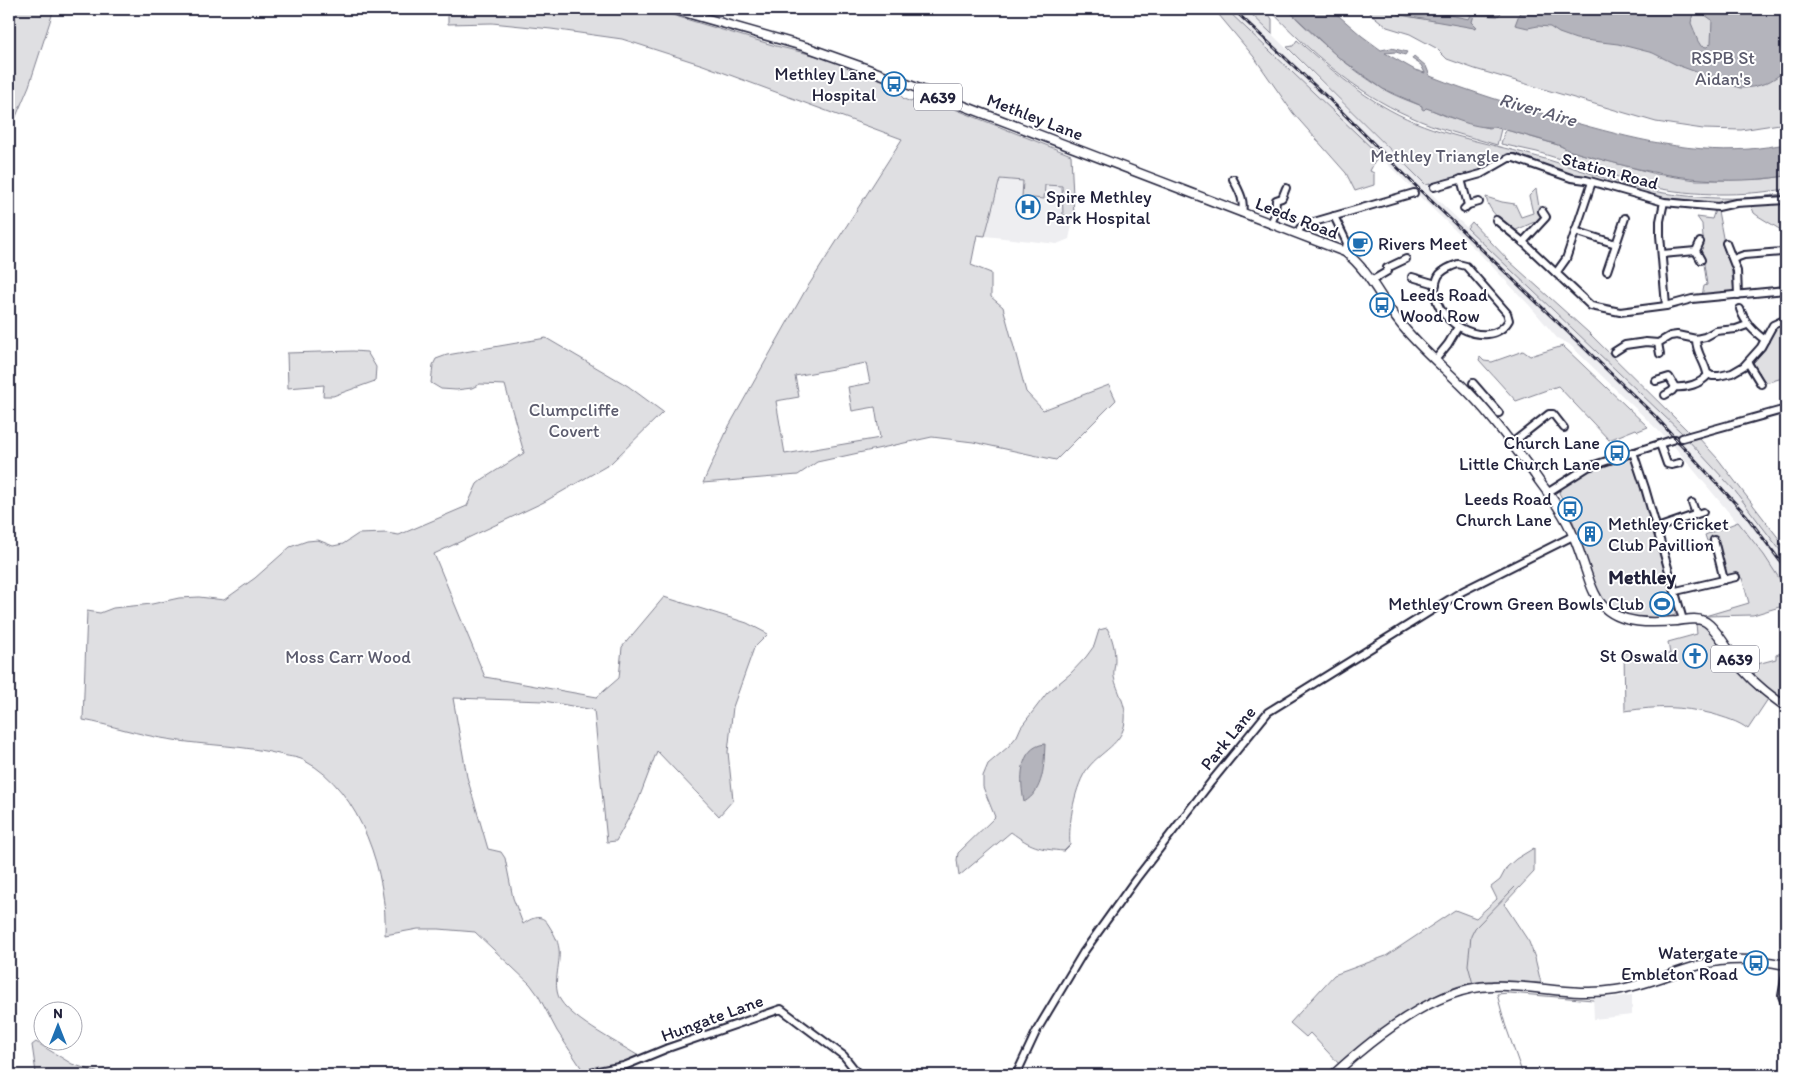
<svg xmlns="http://www.w3.org/2000/svg" width="1795" height="1084" viewBox="0 0 1795 1084" font-family="Itim,sans-serif">
	<rect width="100%" height="100%" fill="#fff"/>
	<filter id="ink" filterUnits="userSpaceOnUse"><feTurbulence type="fractalNoise" baseFrequency=".02" numOctaves="2"/><feDisplacementMap in="SourceGraphic" scale="10" xChannelSelector="R" yChannelSelector="G"/><feConvolveMatrix kernelMatrix="1 2 1 2 8 2 1 2 1" color-interpolation-filters="sRGB"/></filter>
	<g filter="url(#ink)">
		<g fill="#eeeef1">
			<polygon points="1226,9 1246,9 1426,185 1431,190 1430,192 1439,201 1683,434 1678,434 1685,441 1688,440 1735,491 1786,558 1786,589 1764,555 1673,445 1678,443 1671,436 1667,439 1569,344 1557,338 1530,306 1479,253 1418,195 1419,192 1413,189"/>
			<polygon points="1000,179 1023,181 1022,197 1044,199 1045,185 1063,186 1063,215 1074,216 1069,239 1057,244 985,236"/>
			<polygon points="1606,995 1607,998 1632,995 1632,1015 1594,1019 1593,996"/>
		</g>
		<g fill="#dfdfe2" stroke="#80808e" fill-rule="evenodd">
			<polygon points="9,9 54,9 29,86 9,133"/>
			<path d="M 448,9 L 652,9 L 776,46 L 826,58 L 888,82 L 904,99 L 911,102 L 919,95 L 1071,155 L 1074,216 L 1063,215 L 1062,186 L 1045,185 L 1044,199 L 1022,197 L 1023,181 L 1000,179 L 985,236 L 977,235 L 971,265 L 991,273 L 991,297 L 1003,307 L 1026,392 L 1043,410 L 1109,385 L 1116,400 L 1056,460 L 973,442 L 932,437 L 817,462 L 798,475 L 703,483 L 729,426 L 805,291 L 902,139 L 703,65 L 622,39 L 551,29 L 492,23 L 448,24 ZM 866,363 L 870,383 L 848,387 L 852,411 L 875,407 L 880,438 L 785,454 L 776,401 L 799,397 L 795,376 Z"/>
			<polygon points="1214,9 1226,9 1380,156 1374,163 1370,171 1374,173 1374,185 1355,191 1346,173 1293,113 1254,57"/>
			<polygon points="1246,9 1265,9 1272,19 1272,34"/>
			<path d="M 1269,9 L 1287,9 C 1316,38 1347,67 1383,89 C 1395,96 1409,101 1422,106 L 1425,109 L 1425,107 L 1448,117 L 1489,128 L 1495,127 L 1501,129 L 1497,145 C 1467,136 1437,129 1409,116 C 1356,93 1308,50 1269,9 Z"/>
			<polygon points="1365,9 1786,9 1786,123 1741,130 1703,129 1656,122 1475,69 1447,59 1436,48 1410,34 1387,27"/>
			<path d="M 1297,40 C 1326,65 1356,92 1390,110 C 1433,134 1484,142 1531,155 C 1573,166 1615,184 1658,192 C 1699,199 1746,201 1786,193 L 1786,195 L 1741,198 L 1719,203 L 1659,197 L 1571,175 L 1521,156 L 1508,155 L 1483,170 L 1426,185 L 1287,47 L 1293,46 Z"/>
			<path d="M 1507,130 L 1558,145 L 1571,151 L 1656,174 L 1696,180 L 1720,180 L 1763,179 L 1786,176 L 1786,189 C 1742,196 1695,196 1651,187 L 1537,152 L 1501,144 L 1504,132 Z"/>
			<path d="M 1536,189 L 1541,219 L 1514,231 C 1502,221 1489,213 1486,197 L 1502,202 L 1515,204 L 1521,217 L 1533,213 L 1529,196 Z"/>
			<polygon points="1786,203 1786,233 1758,216 1754,213 1751,205"/>
			<polygon points="1715,210 1718,211 1724,243 1722,244 1731,267 1734,291 1702,296 1704,286 1707,285 1704,264 1700,252 1703,238 1702,224 1697,217 1712,219"/>
			<polygon points="1472,222 1509,261 1589,333 1689,432 1683,434 1467,228"/>
			<polygon points="1786,323 1786,377 1762,384 1751,365 1765,349 1774,329"/>
			<path d="M 546,338 L 628,386 L 663,412 L 610,464 L 544,502 L 434,554 L 485,677 L 597,697 L 619,678 L 622,647 L 664,597 L 747,623 L 768,634 L 754,648 L 733,707 L 728,752 L 733,800 L 719,816 L 657,751 L 638,801 L 616,841 L 607,842 L 594,710 L 544,701 L 453,698 L 467,777 L 488,849 L 501,852 L 505,858 L 513,898 L 523,924 C 532,918 541,913 548,924 C 553,932 558,940 559,949 C 561,965 551,986 561,1001 C 574,1021 620,1044 642,1058 L 621,1065 L 584,1072 L 557,1031 L 538,995 L 530,984 L 475,932 L 439,929 L 418,929 L 385,935 C 388,876 361,790 305,761 C 299,757 290,757 283,755 C 245,745 206,746 167,739 C 139,735 111,725 83,720 L 87,611 L 100,613 L 113,608 L 152,604 L 179,598 L 199,597 L 224,600 L 255,578 L 290,547 L 307,541 L 318,540 L 333,546 L 343,544 L 358,534 L 386,533 L 399,535 L 467,506 L 477,484 L 483,479 L 524,453 L 505,385 L 480,384 L 472,388 L 456,390 L 441,389 L 431,383 L 433,365 L 436,359 L 447,355 Z"/>
			<polygon points="1563,346 1648,427 1638,431 1636,429 1609,440 1558,386 1516,401 1479,360 1480,357 1484,361 1492,362 1523,351 1530,356"/>
			<polygon points="353,351 367,352 376,367 375,381 333,396 323,396 324,385 288,388 287,353"/>
			<polygon points="1698,437 1718,459 1786,548 1786,558 1735,491 1688,440"/>
			<path d="M 1628,458 L 1633,460 L 1678,611 C 1674,619 1662,619 1654,619 C 1636,618 1616,613 1604,600 C 1594,589 1590,571 1586,557 C 1578,535 1571,513 1559,493 L 1561,487 L 1587,471 Z"/>
			<polygon points="1738,522 1764,555 1786,589 1786,605 1753,615 1705,616 1749,603 1742,578 1726,576 1716,537 1712,536 1711,540 1707,541 1705,535"/>
			<path d="M 1696,624 L 1703,625 L 1709,629 L 1730,662 L 1753,687 L 1768,699 L 1748,729 C 1738,721 1725,718 1713,714 C 1679,706 1659,706 1625,711 L 1624,652 L 1646,655 L 1670,654 L 1668,642 L 1697,634 Z"/>
			<path d="M 1107,628 C 1113,639 1115,649 1115,661 C 1115,666 1113,672 1114,677 C 1117,691 1127,705 1125,721 C 1123,744 1101,751 1088,768 C 1075,784 1068,824 1070,845 L 1064,851 C 1039,849 1031,847 1011,832 L 959,876 L 957,860 L 958,853 L 995,817 L 983,787 L 983,776 L 988,764 L 1008,747 L 1017,736 L 1021,727 L 1047,693 L 1070,674 L 1086,657 L 1094,646 L 1099,630 Z"/>
			<path d="M 1786,651 L 1786,702 C 1772,692 1757,682 1746,667 L 1776,659 L 1776,655 Z"/>
			<path d="M 1534,848 L 1534,872 L 1504,904 L 1529,942 L 1535,958 L 1541,983 C 1520,982 1497,979 1476,982 C 1429,989 1374,1034 1340,1065 L 1310,1033 L 1306,1037 L 1290,1023 L 1334,975 L 1386,956 L 1455,910 L 1476,918 L 1497,899 L 1491,887 L 1500,880 L 1507,867 L 1516,859 Z"/>
			<polygon points="36,1042 72,1064 102,1074 113,1075 9,1075 9,1072 36,1073 32,1045"/>
		</g>
		<g fill="#b4b4bc" stroke="#7a7a88" fill-rule="evenodd">
			<path d="M 1287,9 L 1331,9 L 1362,36 L 1381,50 L 1391,48 L 1407,52 L 1405,55 L 1396,52 L 1385,53 L 1415,70 L 1425,73 L 1421,65 L 1412,59 L 1414,56 L 1426,66 L 1430,76 C 1471,92 1513,105 1555,117 C 1618,135 1684,154 1749,149 C 1761,148 1774,146 1786,144 L 1786,176 C 1707,188 1647,173 1571,151 C 1566,150 1563,146 1558,145 C 1537,138 1516,133 1495,127 C 1472,129 1447,115 1426,108 L 1424,110 L 1422,109 L 1422,106 L 1383,89 L 1338,57 Z"/>
			<polygon points="1390,9 1420,9 1469,19 1471,15 1466,13 1467,9 1505,9 1498,16 1474,15 1472,22 1477,27 1474,28 1400,15"/>
			<path d="M 1521,9 L 1786,9 L 1786,69 C 1773,82 1758,88 1740,88 L 1677,65 L 1653,53 L 1618,44 L 1576,39 L 1559,33 L 1550,27 L 1538,26 L 1528,28 L 1515,25 ZM 1701,12 L 1712,20 L 1711,43 L 1707,47 L 1701,46 C 1696,40 1695,31 1691,23 L 1693,13 Z"/>
			<path d="M 1045,744 C 1044,765 1044,791 1024,802 C 1020,782 1018,747 1045,744 Z"/>
		</g>
		<g fill="none" stroke-linecap="round" stroke-linejoin="round">
			<g stroke="#7a7a88" stroke-width="1">
				<polyline points="1473,984 1468,965 1471,936 1475,928 1515,887"/>
				<polyline points="1523,1075 1505,1024 1497,994 1509,993 1593,1000"/>
			</g>
			<g stroke="#22223b" stroke-width="10">
				<g id="minor">
					<path d="M 1233,179 C 1239,191 1245,200 1242,213"/>
					<polyline points="1461,179 1468,205 1464,209"/>
					<polyline points="1434,187 1481,174 1509,158 1514,158 1571,178 1586,180 1664,202 1718,207 1736,203 1786,200"/>
					<polyline points="1664,202 1660,221 1660,235 1666,306 1692,299 1786,290"/>
					<polyline points="1468,205 1479,202"/>
					<polyline points="1334,216 1347,243 1345,252"/>
					<polyline points="1496,220 1523,242 1591,306 1620,312 1666,306"/>
					<polyline points="1271,224 1275,214 1276,200 1282,198 1286,188"/>
					<polyline points="1575,231 1616,244"/>
					<polyline points="1298,233 1300,228 1307,224 1414,193"/>
					<polyline points="1523,242 1546,217 1542,211"/>
					<polyline points="1700,242 1696,251 1701,260"/>
					<polyline points="1726,243 1737,271 1738,295"/>
					<polyline points="1662,254 1696,251"/>
					<polyline points="1733,259 1744,255 1782,252 1786,250"/>
					<path d="M 1458,264 L 1466,266 L 1507,313 L 1509,320 C 1489,355 1426,319 1436,283 C 1437,279 1438,275 1441,273 C 1446,268 1452,266 1458,264 Z"/>
					<polyline points="1607,271 1625,218"/>
					<polyline points="1556,273 1566,259 1592,182"/>
					<polyline points="1412,277 1436,284"/>
					<polyline points="1371,281 1388,271 1387,268 1406,259"/>
					<path d="M 1740,309 C 1745,323 1753,331 1765,340"/>
					<path d="M 1696,339 C 1696,353 1704,360 1707,373 L 1712,376 L 1719,376 L 1732,373 L 1744,366 L 1761,347 L 1773,325 L 1786,319"/>
					<polyline points="1658,343 1660,354"/>
					<polyline points="1614,352 1625,345 1646,342 1658,343 1670,336 1677,335 1696,339 1705,337 1716,331 1736,329 1747,325"/>
					<polyline points="1435,360 1448,344 1458,327"/>
					<polyline points="1748,363 1761,384"/>
					<path d="M 1656,381 L 1669,377 L 1675,387 C 1687,388 1700,384 1708,375"/>
					<polyline points="1473,383 1499,413"/>
					<polyline points="1665,395 1672,391 1675,387"/>
					<polyline points="1682,438 1786,409"/>
					<polyline points="1512,443 1549,414 1553,414 1564,428"/>
					<polyline points="1660,444 1667,464 1671,465 1680,463"/>
					<polyline points="1633,452 1645,488 1683,620"/>
					<polyline points="1547,493 1588,467 1675,439"/>
					<polyline points="1692,503 1696,514"/>
					<polyline points="1657,528 1703,512"/>
					<polyline points="1714,540 1724,580"/>
					<polyline points="1676,591 1736,577"/>
					<polyline points="1786,974 1782,996 1786,1006"/>
					<polyline points="584,1075 598,1071 624,1066 668,1048 781,1009 844,1056 859,1075"/>
					<polyline points="1016,1075 1037,1030 1083,953 1136,879 1211,782 1268,712 1463,591 1573,536"/>
				</g>
			</g>
			<g stroke="#22223b" stroke-width="11">
				<g id="major">
					<path d="M 673,9 L 806,47 L 865,68 L 1345,252 C 1369,270 1381,300 1400,323 C 1422,351 1450,372 1474,398 C 1497,422 1516,449 1535,475 C 1543,487 1552,497 1559,509 C 1572,528 1579,550 1586,571 C 1590,583 1594,596 1602,605 C 1620,625 1653,623 1677,621 C 1686,620 1696,617 1704,621 C 1716,626 1733,659 1743,670 C 1756,685 1771,696 1786,707"/>
					<path d="M 1333,1075 C 1372,1039 1436,987 1492,986 C 1533,984 1575,997 1616,990 C 1645,985 1672,973 1700,965 C 1728,957 1758,959 1786,965"/>
				</g>
			</g>
			<use href="#minor" stroke="#fff" stroke-width="6"/>
			<use href="#major" stroke="#fff" stroke-width="8"/>
			<g stroke="#22223b" stroke-width="3">
				<polyline id="rail" points="1233,9 1329,99 1421,191 1654,415 1746,515 1786,569"/>
			</g>
			<use href="#rail" stroke="#fff" stroke-width="1" stroke-dasharray="4" stroke-linecap="butt"/>
		</g>
	</g>
	<defs>
		<g id="bus-ring" transform="scale(1.25)"><circle r="9.5" fill="#fff" stroke="#1f6fb2" stroke-width="1.5"/><path d="M-5-6H5V4H4V6H2V4H-2V6H-4V4H-5ZM-3.5-4V0h7V-4ZM-3.5 1.2v1.5H-2V1.2ZM2 1.2v1.5H3.5V1.2Z" fill="#1f6fb2"/></g>
		<g id="hospital-ring" transform="scale(1.25)"><circle r="9.5" fill="#fff" stroke="#1f6fb2" stroke-width="1.5"/><path d="M-5-5h3v3.5h4V-5h3V5h-3V1.5h-4V5h-3Z" fill="#1f6fb2"/></g>
		<g id="cafe-ring" transform="scale(1.25)"><circle r="9.5" fill="#fff" stroke="#1f6fb2" stroke-width="1.5"/><path d="M-5.5-4.5H6V0H3Q3 3.5 0 3.5H-2.5Q-5.5 3.5-5.5 0ZM3-3.2v2h1.7v-2ZM-6 4.5H4V6H-6Z" fill="#1f6fb2"/></g>
		<g id="building-ring" transform="scale(1.25)"><circle r="9.5" fill="#fff" stroke="#1f6fb2" stroke-width="1.5"/><path d="M-4-6H4V6H1V3H-1V6H-4ZM-2.5-4.3h1.7v1.8h-1.7ZM.8-4.3h1.7v1.8H.8ZM-2.5-1h1.7V.8h-1.7ZM.8-1h1.7V.8H.8Z" fill="#1f6fb2"/></g>
		<g id="stadium-ring" transform="scale(1.25)"><circle r="9.5" fill="#fff" stroke="#1f6fb2" stroke-width="1.5"/><path d="M0-5a6.5 5 0 1 0 0 10a6.5 5 0 1 0 0-10ZM-3.5-1.8h7v3.6h-7Z" fill="#1f6fb2"/></g>
		<g id="church-ring" transform="scale(1.25)"><circle r="9.5" fill="#fff" stroke="#1f6fb2" stroke-width="1.5"/><path d="M-1.2-6h2.4v3.5h3.3v2.4h-3.3V6h-2.4V-.1h-3.3v-2.4h3.3Z" fill="#1f6fb2"/></g>
	</defs>
	<g fill-rule="evenodd">
		<use href="#bus-ring" x="894" y="84"/>
		<use href="#hospital-ring" x="1028" y="207"/>
		<use href="#cafe-ring" x="1360" y="244"/>
		<use href="#bus-ring" x="1382" y="305"/>
		<use href="#bus-ring" x="1617" y="453"/>
		<use href="#bus-ring" x="1570" y="509"/>
		<use href="#building-ring" x="1590" y="534"/>
		<use href="#stadium-ring" x="1662" y="604"/>
		<use href="#church-ring" x="1695" y="656"/>
		<use href="#bus-ring" x="1756" y="963"/>
	</g>
	<g text-anchor="middle" stroke-width="4" stroke-linejoin="round" paint-order="stroke">
		<g fill="#fff" stroke="#646476" stroke-width="1">
			<rect x="914" y="83.5" width="48" height="27" rx="4"/>
			<rect x="1711" y="645.5" width="48" height="27" rx="4"/>
		</g>
		<g font-size="16" font-weight="bold" fill="#22223b">
			<text x="938" y="103">A639</text>
			<text x="1735" y="665">A639</text>
		</g>
		<g font-size="18" fill="#5b5b6d" stroke="#fff">
			<text x="1723" y="64">RSPB St<tspan x="1723" dy="21">Aidan's</tspan></text>
			<text x="1435" y="162">Methley Triangle</text>
			<text x="574" y="416">Clumpcliffe<tspan x="574" dy="21">Covert</tspan></text>
			<text x="348" y="663">Moss Carr Wood</text>
		</g>
		<g font-size="18" fill="#22223b" stroke="#fff" text-anchor="end">
			<text x="876" y="80">Methley Lane<tspan x="876" dy="21">Hospital</tspan></text>
			<text x="1046" y="203" text-anchor="start">Spire Methley<tspan x="1046" dy="21">Park Hospital</tspan></text>
			<text x="1378" y="250" text-anchor="start">Rivers Meet</text>
			<text x="1400" y="301" text-anchor="start">Leeds Road<tspan x="1400" dy="21">Wood Row</tspan></text>
			<text x="1600" y="449">Church Lane<tspan x="1600" dy="21">Little Church Lane</tspan></text>
			<text x="1552" y="505">Leeds Road<tspan x="1552" dy="21">Church Lane</tspan></text>
			<text x="1608" y="530" text-anchor="start">Methley Cricket<tspan x="1608" dy="21">Club Pavillion</tspan></text>
			<text x="1644" y="610">Methley Crown Green Bowls Club</text>
			<text x="1678" y="662">St Oswald</text>
			<text x="1738" y="959">Watergate<tspan x="1738" dy="21">Embleton Road</tspan></text>
		</g>
		<g font-size="18" fill="#22223b" stroke="#fff">
			<text transform="translate(1035 117) rotate(21)" y="6">Methley Lane</text>
			<text transform="translate(1610 171) rotate(15)" y="6">Station Road</text>
			<text transform="translate(1297 218) rotate(21)" y="6">Leeds Road</text>
			<text transform="translate(1228 738) rotate(-51)" y="6">Park Lane</text>
			<text transform="translate(712 1018) rotate(-20)" y="6">Hungate Lane</text>
		</g>
		<g font-size="19" font-style="italic" fill="#5c5c6f" stroke="#fff">
			<text transform="translate(1538 109) rotate(16)" y="7">River Aire</text>
		</g>
		<g font-size="20" font-weight="bold" fill="#22223b" stroke="#fff">
			<text x="1642" y="584">Methley</text>
		</g>
	</g>
	<rect width="1795" height="1084" fill="none" stroke="#fff" stroke-width="30"/>
	<rect x="15" y="15" width="1765" height="1054" fill="none" stroke="#22223b" stroke-width="2" filter="url(#ink)"/>
	<g transform="translate(58 1026)"><circle r="24" fill="#ffffff" stroke="#a7a7b1"/>
	<path d="M0-4L9 19L0 12L-9 19Z" fill="#1f6fb2"/>
	<text y="-8" font-size="14" font-weight="bold" text-anchor="middle" fill="#22223b">N</text>
	</g>
</svg>
